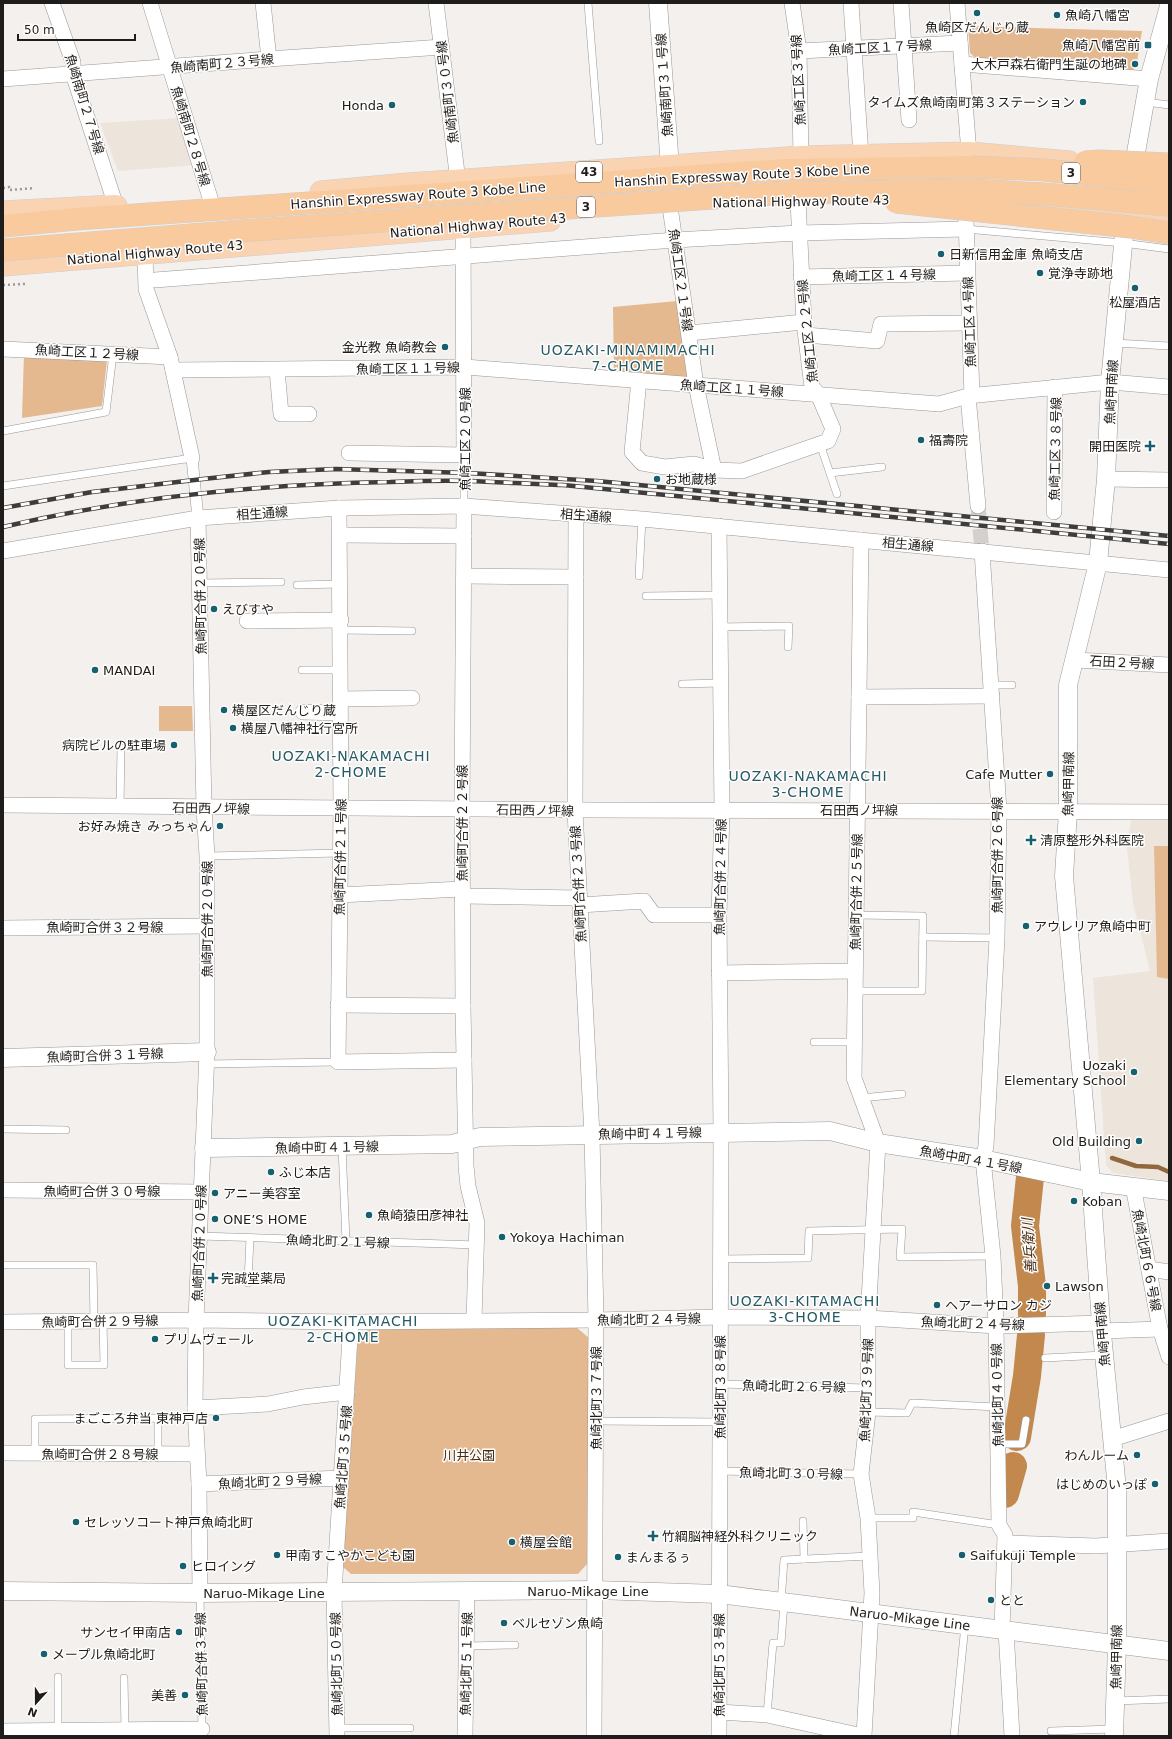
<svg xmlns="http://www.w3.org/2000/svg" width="1172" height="1739" viewBox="0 0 1172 1739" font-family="'DejaVu Sans','Noto Sans JP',sans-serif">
	<rect width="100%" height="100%" fill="#f3f0ee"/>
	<g fill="#ede4dc">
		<polygon points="181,118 195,165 118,171 100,123"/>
		<polygon points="1131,820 1169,820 1169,1181 1113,1173 1106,1165 1093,978 1150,971 1133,903 1127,848"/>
	</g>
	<g fill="#e5b98f">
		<polygon points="968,26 1142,31 1136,68 1127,73 979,61 970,53"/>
		<polygon points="677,301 689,380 614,373 613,307"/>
		<polygon points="24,353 107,360 102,406 22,418"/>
		<polygon points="159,706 192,706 193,731 159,731"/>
		<polygon points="1154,846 1169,846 1169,979 1157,977"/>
		<polygon points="576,1327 589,1338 588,1563 578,1574 351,1574 343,1567 358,1337 368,1329"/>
	</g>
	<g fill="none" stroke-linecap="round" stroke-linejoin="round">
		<polyline stroke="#91683e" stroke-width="4.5" points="1112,1158 1136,1166 1158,1167 1169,1172"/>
		<g stroke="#c2884d" stroke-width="28">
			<polyline points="1030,1177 1025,1226 1032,1286 1032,1314"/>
			<polyline points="1017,1437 1027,1376 1031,1335"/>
			<polyline points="1005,1494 1013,1466"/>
		</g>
		<polyline stroke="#d3d0ce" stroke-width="15" stroke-dasharray="15 8" stroke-linecap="butt" points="978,506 982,551"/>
		<g stroke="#9a9795" stroke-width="8">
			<g id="service">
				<polyline points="588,3 599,141"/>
				<polyline points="1146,102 1169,105"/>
				<polyline points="966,229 1123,243 1169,249"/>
				<polyline points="1114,343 1169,346"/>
				<polyline points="3,431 106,412 113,354"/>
				<polyline points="820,444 837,494"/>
				<polyline points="830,473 882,467"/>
				<polyline points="3,486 192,458"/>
				<polyline points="464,506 464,455"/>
				<polyline points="639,576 642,519"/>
				<polyline points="199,583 281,582"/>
				<polyline points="297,585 340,584"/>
				<polyline points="646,596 719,595"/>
				<polyline points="719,627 789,626 788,647"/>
				<polyline points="341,630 412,631"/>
				<polyline points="302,670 341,670"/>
				<polyline points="682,684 720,683"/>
				<polyline points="991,685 1012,685"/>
				<polyline points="120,807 121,748"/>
				<polyline points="207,856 340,853"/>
				<polyline points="923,937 997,938"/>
				<polyline points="855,991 922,991 923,916 856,915"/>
				<polyline points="814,1042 854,1042"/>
				<polyline points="206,1064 338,1062"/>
				<polyline points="861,1098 902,1094"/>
				<polyline points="3,1129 66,1130"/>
				<polyline points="342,1147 346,1241"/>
				<polyline points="200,1236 477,1245"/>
				<polyline points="721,1259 808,1258 809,1231 902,1229 900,1257 993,1256"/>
				<polyline points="3,1265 93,1265 94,1321"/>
				<polyline points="248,1283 250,1238"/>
				<polyline points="68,1321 68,1365 104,1365 103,1321"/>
				<polyline points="1045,1358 1103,1355"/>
				<polyline points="720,1384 868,1388"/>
				<polyline points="868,1412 907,1413 912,1403 997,1407"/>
				<polyline points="596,1421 720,1422"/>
				<polyline points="998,1444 1022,1444 1026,1420"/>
				<polyline points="35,1453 35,1419 158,1418 158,1454"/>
				<polyline points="720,1471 861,1474"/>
				<polyline points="868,1518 913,1518 913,1512 999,1525"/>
				<polyline points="803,1521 804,1559"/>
				<polyline points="200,1593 202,1731"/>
				<polyline points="781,1602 784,1560 870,1556"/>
				<polyline points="467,1646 515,1645"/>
				<polyline points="58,1677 58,1731"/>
				<polyline points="124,1678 125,1730"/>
				<polyline points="1115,1701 1169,1699"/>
				<polyline points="767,1715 773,1643 781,1643 784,1603"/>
				<polyline points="337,1728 410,1728"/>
				<polyline points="1051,1731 1114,1729"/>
				<polyline points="954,1736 965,1625"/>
			</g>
		</g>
		<g stroke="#9a9795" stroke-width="12">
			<polyline id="pedestrian" points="192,458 198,518"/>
		</g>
		<g stroke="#9a9795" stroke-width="16">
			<g id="minor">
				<polyline points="52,3 73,62 73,74 116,206"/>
				<polyline points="150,3 211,201"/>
				<polyline points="263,3 269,59"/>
				<polyline points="436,3 458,181"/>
				<polyline points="792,3 799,51 801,157"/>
				<polyline points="851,3 861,156"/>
				<polyline points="901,3 909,120"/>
				<polyline points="957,3 969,153"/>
				<polyline points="799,51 960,43"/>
				<polyline points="962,64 1149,79"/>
				<polyline points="3,79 269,59 442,47"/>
				<polyline points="670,207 696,385 714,470"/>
				<polyline points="966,219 972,396"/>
				<polyline points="145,253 146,289 170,357 192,458"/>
				<polyline points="801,277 967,273"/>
				<polyline points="155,280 675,240 799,233 966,229"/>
				<polyline points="689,333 804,322"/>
				<polyline points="806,335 877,341 881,324 969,323"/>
				<polyline points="3,349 170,357"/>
				<polyline points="173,370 465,367 939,404 968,396 1110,382 1169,387"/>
				<polyline points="277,370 281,414 309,414"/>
				<polyline points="639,380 632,452 642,463 665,467 694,464 714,470 742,471 828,441 833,429 818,394 812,387 804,322 798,201"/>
				<polyline points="968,396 978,506"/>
				<polyline points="349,453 464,455 463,228"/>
				<polyline points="1106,479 1169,480"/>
				<polyline points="464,506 462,808 463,1006 466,1166 468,1186 477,1223 474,1320"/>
				<polyline points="339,508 341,809 338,1062 464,1060"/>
				<polyline points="1054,512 1055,387"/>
				<polyline points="576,514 575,811 592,1135 596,1320 594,1736"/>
				<polyline points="198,518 204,808 207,856 207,1052 196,1320 195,1408 199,1484 200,1593"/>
				<polyline points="341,535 464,536"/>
				<polyline points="861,540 854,1078 878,1143 868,1318 868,1412 861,1474 868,1518 872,1593 864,1736"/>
				<polyline points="3,551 198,518 339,508 464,506 642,519 1169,570"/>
				<polyline points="982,551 999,810 997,938 986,1146 983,1159 993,1256 996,1326 999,1525 1005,1535 1002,1630"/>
				<polyline points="464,576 576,577"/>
				<polyline points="247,621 341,620"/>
				<polyline points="1075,660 1169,665"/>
				<polyline points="859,697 992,696"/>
				<polyline points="341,699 412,698"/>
				<polyline points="303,712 340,713"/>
				<path d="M 3,805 C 392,811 780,810 1169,812"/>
				<polyline points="339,895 462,889"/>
				<polyline points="462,896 579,898"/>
				<polyline points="580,905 644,901 654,915 719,915"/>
				<polyline points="3,928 207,926"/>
				<polyline points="719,973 855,971"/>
				<polyline points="338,1005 463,1006"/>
				<polyline points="1133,1186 1160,1329 1169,1357"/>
				<polyline points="3,1190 201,1192"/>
				<polyline points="1149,1269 1169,1272"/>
				<polyline points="3,1322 196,1320 351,1322 596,1320 720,1317 868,1318 996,1326 1101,1323"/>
				<polyline points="1102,1331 1160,1329"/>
				<polyline points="195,1408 268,1404 303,1397 347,1392"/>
				<polyline points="1112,1439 1169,1421"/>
				<polyline points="3,1453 197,1454"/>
				<polyline points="199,1484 341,1478"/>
				<polyline points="1005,1543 1096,1546 1169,1541"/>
				<polyline points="1006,1630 1012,1736"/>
				<polyline points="719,1712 767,1715 863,1736"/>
				<polyline points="3,1731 202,1729"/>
				<polyline points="337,1736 334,1592 351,1322"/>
				<polyline points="465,1736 467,1592"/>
				<polyline points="719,1736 721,1132 719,915 722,811 719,526"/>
			</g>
		</g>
		<g stroke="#9a9795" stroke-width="19">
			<g id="tertiary">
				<polyline points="658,3 670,167"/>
				<polyline points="1132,175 1149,79 1169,6"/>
				<polyline points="3,1058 207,1052"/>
				<polyline points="204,1148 452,1144 480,1137 830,1131 878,1143 983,1159 1091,1182 1169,1191"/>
				<polyline points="3,1591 200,1593 595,1590 719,1594 1169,1651"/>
				<polyline points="1114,1736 1117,1645 1117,1489 1101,1323 1091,1182 1064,876 1068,811 1068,685 1098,563 1106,479 1110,382 1126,214"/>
			</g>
		</g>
		<g stroke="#cecdcd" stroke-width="23">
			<g id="trunk">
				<polyline points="321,192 408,184 801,157 969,153 1069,162"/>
				<polyline points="999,203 1127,213 1169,219"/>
				<polyline points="3,212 116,206"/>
				<polyline points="3,265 550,220"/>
			</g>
		</g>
		<g stroke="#cecdcd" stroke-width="23">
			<polyline id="motorway" points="3,226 77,219 784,170 972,167"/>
		</g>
		<g stroke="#9c9a98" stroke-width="2.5" stroke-dasharray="2 3" stroke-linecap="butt">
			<polyline points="3,188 9,187 10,190"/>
			<polyline points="10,190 35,188"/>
			<polyline points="3,285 25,284 25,281"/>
		</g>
		<use href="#service" stroke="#fff" stroke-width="7"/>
		<use href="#pedestrian" stroke="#fff" stroke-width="11"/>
		<use href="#minor" stroke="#fff" stroke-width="15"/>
		<use href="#tertiary" stroke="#fff" stroke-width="18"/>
		<use href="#trunk" stroke="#fad4b2" stroke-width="22"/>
		<use href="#motorway" stroke="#f9ca9e" stroke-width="22"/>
		<g stroke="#3e3d3c" stroke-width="4.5">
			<g id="rail">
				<polyline points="3,508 92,492 203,479 269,472 336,469 468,473 597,481 1169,536"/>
				<path d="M 3,527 C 130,497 260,484 390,482 C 416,481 443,480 469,481 C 500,482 531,484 563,485 L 1169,544"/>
			</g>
		</g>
		<use href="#rail" stroke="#fffefd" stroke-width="3" stroke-dasharray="9" stroke-linecap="butt"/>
		<g stroke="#cecdcd" stroke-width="23" stroke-linecap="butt">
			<g id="motorway-bridge">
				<polyline points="1085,162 1100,161 1169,164"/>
				<polyline points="972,167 1044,170 1169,183"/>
				<polyline points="896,202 1130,227 1169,233"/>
				<polyline points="3,250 253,230 785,193 971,190 1045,194 1169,205"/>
			</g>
		</g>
		<use href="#motorway-bridge" stroke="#f9ca9e" stroke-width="22"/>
	</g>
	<g fill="#17606f" stroke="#fffefd" stroke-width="1.5">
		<circle cx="977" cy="13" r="4"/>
		<circle cx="1057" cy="15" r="4"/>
		<rect x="1144" y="41" width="8" height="8" rx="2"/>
		<circle cx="1135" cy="64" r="4"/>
		<circle cx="1083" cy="102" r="4"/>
		<circle cx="392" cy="105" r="4"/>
		<circle cx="941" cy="254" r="4"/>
		<circle cx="1040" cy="273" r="4"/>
		<circle cx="1135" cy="288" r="4"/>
		<circle cx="445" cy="347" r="4"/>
		<circle cx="921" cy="440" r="4"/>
		<path d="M1148 440h4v4h4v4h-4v4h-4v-4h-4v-4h4z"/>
		<circle cx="657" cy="479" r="4"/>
		<circle cx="214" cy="609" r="4"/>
		<circle cx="95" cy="670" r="4"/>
		<circle cx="224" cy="710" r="4"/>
		<circle cx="233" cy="728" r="4"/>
		<circle cx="174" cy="745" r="4"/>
		<circle cx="1050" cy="774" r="4"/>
		<circle cx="220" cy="826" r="4"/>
		<path d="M1029 834h4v4h4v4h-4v4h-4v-4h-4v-4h4z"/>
		<circle cx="1026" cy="926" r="4"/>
		<circle cx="1134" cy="1072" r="4"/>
		<circle cx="1139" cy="1141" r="4"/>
		<circle cx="271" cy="1172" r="4"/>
		<circle cx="215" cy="1193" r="4"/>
		<circle cx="1074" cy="1201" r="4"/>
		<circle cx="369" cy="1215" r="4"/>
		<circle cx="215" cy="1219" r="4"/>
		<circle cx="502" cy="1237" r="4"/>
		<path d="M211 1272h4v4h4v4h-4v4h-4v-4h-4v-4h4z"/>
		<circle cx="1047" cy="1286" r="4"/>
		<circle cx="937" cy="1305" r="4"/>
		<circle cx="155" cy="1339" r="4"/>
		<circle cx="216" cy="1418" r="4"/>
		<circle cx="1137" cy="1455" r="4"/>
		<circle cx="1155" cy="1484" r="4"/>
		<circle cx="76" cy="1522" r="4"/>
		<path d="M651 1530h4v4h4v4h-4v4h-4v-4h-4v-4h4z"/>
		<circle cx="512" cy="1542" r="4"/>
		<circle cx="277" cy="1555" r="4"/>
		<circle cx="962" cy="1555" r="4"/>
		<circle cx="618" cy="1557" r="4"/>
		<circle cx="183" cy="1566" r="4"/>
		<circle cx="991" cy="1600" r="4"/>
		<circle cx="504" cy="1623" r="4"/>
		<circle cx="179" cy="1632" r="4"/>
		<circle cx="44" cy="1654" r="4"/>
		<circle cx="185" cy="1695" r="4"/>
	</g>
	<g text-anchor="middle" stroke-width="3" stroke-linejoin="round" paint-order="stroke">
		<g fill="#fffefd" stroke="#626060" stroke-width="1">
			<rect x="576" y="162" width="26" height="20" rx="3"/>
			<rect x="1062" y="163" width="18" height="20" rx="3"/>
			<rect x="577" y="197" width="18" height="20" rx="3"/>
		</g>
		<g font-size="12" font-weight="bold" fill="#1e1d1c">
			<text x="589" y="176">43</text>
			<text x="1071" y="177">3</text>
			<text x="586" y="211">3</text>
		</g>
		<g font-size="13" fill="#1e1d1c" stroke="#fffefd" text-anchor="start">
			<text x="1065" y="20">魚崎八幡宮</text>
			<text x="977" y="32" text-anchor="middle">魚崎区だんじり蔵</text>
			<text x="1140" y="50" text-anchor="end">魚崎八幡宮前</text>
			<text x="1127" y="69" text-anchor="end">大木戸森右衛門生誕の地碑</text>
			<text x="1075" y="107" text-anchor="end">タイムズ魚崎南町第３ステーション</text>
			<text x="384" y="110" text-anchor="end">Honda</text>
			<text x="949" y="259">日新信用金庫 魚崎支店</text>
			<text x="1048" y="278">覚浄寺跡地</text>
			<text x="1135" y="307" text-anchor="middle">松屋酒店</text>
			<text x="437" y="352" text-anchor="end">金光教 魚崎教会</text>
			<text x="929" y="445">福壽院</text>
			<text x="1141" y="451" text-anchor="end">開田医院</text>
			<text x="665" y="484">お地蔵様</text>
			<text x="222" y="614">えびすや</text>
			<text x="103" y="675">MANDAI</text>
			<text x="232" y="715">横屋区だんじり蔵</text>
			<text x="241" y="733">横屋八幡神社行宮所</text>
			<text x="166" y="750" text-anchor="end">病院ビルの駐車場</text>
			<text x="1042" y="779" text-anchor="end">Cafe Mutter</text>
			<text x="212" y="831" text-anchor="end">お好み焼き みっちゃん</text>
			<text x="1040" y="845">清原整形外科医院</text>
			<text x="1034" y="931">アウレリア魚崎中町</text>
			<text x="1126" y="1070" text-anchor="end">Uozaki<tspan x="1126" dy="15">Elementary School</tspan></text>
			<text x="1131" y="1146" text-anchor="end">Old Building</text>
			<text x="279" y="1177">ふじ本店</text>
			<text x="223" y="1198">アニー美容室</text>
			<text x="1082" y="1206">Koban</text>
			<text x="377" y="1220">魚崎猿田彦神社</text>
			<text x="223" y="1224">ONE’S HOME</text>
			<text x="510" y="1242">Yokoya Hachiman</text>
			<text x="221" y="1283">完誠堂薬局</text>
			<text x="1055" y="1291">Lawson</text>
			<text x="945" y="1310">ヘアーサロン カジ</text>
			<text x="163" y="1344">プリムヴェール</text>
			<text x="208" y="1423" text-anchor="end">まごころ弁当 東神戸店</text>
			<text x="1129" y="1460" text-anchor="end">わんルーム</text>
			<text x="1147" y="1489" text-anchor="end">はじめのいっぽ</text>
			<text x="84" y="1527">セレッソコート神戸魚崎北町</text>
			<text x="662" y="1541">竹綱脳神経外科クリニック</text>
			<text x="520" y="1547">横屋会館</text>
			<text x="285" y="1560">甲南すこやかこども園</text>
			<text x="970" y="1560">Saifukuji Temple</text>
			<text x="626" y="1562">まんまるぅ</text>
			<text x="191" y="1571">ヒロイング</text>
			<text x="999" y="1605">とと</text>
			<text x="512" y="1628">ベルセゾン魚崎</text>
			<text x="171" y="1637" text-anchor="end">サンセイ甲南店</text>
			<text x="52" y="1659">メープル魚崎北町</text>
			<text x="177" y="1700" text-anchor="end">美善</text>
		</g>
		<g font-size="13" fill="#1e1d1c" stroke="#fffefd">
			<text transform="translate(880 47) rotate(-3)" y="5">魚崎工区１７号線</text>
			<text transform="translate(222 63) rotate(-5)" y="5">魚崎南町２３号線</text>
			<text transform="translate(798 80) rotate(-93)" y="5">魚崎工区３号線</text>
			<text transform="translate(664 85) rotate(-94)" y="5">魚崎南町３１号線</text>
			<text transform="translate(447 92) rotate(-97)" y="5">魚崎南町３０号線</text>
			<text transform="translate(85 104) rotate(73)" y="5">魚崎南町２７号線</text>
			<text transform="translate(191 136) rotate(73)" y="5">魚崎南町２８号線</text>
			<text transform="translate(742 175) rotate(-3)" y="5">Hanshin Expressway Route 3 Kobe Line</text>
			<text transform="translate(418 195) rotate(-4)" y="5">Hanshin Expressway Route 3 Kobe Line</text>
			<text transform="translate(801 201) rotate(-1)" y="5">National Highway Route 43</text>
			<text transform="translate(478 225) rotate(-5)" y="5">National Highway Route 43</text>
			<text transform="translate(155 252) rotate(-5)" y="5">National Highway Route 43</text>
			<text transform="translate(884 275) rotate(-1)" y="5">魚崎工区１４号線</text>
			<text transform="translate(681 280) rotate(82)" y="5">魚崎工区２１号線</text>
			<text transform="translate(969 322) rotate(-92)" y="5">魚崎工区４号線</text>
			<text transform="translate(807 331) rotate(-96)" y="5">魚崎工区２２号線</text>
			<text transform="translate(87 352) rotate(3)" y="5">魚崎工区１２号線</text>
			<text transform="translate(408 368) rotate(-1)" y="5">魚崎工区１１号線</text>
			<text transform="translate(732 388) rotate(4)" y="5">魚崎工区１１号線</text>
			<text transform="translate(1111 392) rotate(-87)" y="5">魚崎甲南線</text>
			<text transform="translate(465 439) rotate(-90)" y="5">魚崎工区２０号線</text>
			<text transform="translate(1055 449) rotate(-89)" y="5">魚崎工区３８号線</text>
			<text transform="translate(262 513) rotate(-4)" y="5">相生通線</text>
			<text transform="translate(586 515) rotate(4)" y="5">相生通線</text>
			<text transform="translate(908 544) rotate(5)" y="5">相生通線</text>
			<text transform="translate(200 596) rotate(-91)" y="5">魚崎町合併２０号線</text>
			<text transform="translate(1122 662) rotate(3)" y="5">石田２号線</text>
			<text transform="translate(1068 784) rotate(-89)" y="5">魚崎甲南線</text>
			<text transform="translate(211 808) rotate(1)" y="5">石田西ノ坪線</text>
			<text transform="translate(535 810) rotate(1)" y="5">石田西ノ坪線</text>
			<text x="859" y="815">石田西ノ坪線</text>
			<text transform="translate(462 823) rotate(-90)" y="5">魚崎町合併２２号線</text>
			<text transform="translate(997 855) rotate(-90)" y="5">魚崎町合併２６号線</text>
			<text transform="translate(340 857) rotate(-89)" y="5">魚崎町合併２１号線</text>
			<text transform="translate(720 877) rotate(-89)" y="5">魚崎町合併２４号線</text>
			<text transform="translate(578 884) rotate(-93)" y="5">魚崎町合併２３号線</text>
			<text transform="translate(856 892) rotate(-89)" y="5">魚崎町合併２５号線</text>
			<text transform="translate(207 919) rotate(-90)" y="5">魚崎町合併２０号線</text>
			<text x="105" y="932">魚崎町合併３２号線</text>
			<text transform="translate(105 1055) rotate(-2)" y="5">魚崎町合併３１号線</text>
			<text transform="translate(650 1133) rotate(-1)" y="5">魚崎中町４１号線</text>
			<text transform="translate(327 1147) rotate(-1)" y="5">魚崎中町４１号線</text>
			<text transform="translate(971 1159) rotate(10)" y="5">魚崎中町４１号線</text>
			<text x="102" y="1196">魚崎町合併３０号線</text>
			<text transform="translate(338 1241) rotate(2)" y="5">魚崎北町２１号線</text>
			<text transform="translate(199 1243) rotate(-88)" y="5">魚崎町合併２０号線</text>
			<text transform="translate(1147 1260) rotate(79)" y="5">魚崎北町６６号線</text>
			<text transform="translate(649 1319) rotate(-1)" y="5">魚崎北町２４号線</text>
			<text transform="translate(100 1321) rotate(-1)" y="5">魚崎町合併２９号線</text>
			<text transform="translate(973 1323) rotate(2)" y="5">魚崎北町２４号線</text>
			<text transform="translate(1102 1334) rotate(-95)" y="5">魚崎甲南線</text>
			<text transform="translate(794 1386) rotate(1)" y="5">魚崎北町２６号線</text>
			<text transform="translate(720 1387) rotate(-90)" y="5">魚崎北町３８号線</text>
			<text transform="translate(866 1390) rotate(-88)" y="5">魚崎北町３９号線</text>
			<text transform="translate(997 1395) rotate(-91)" y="5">魚崎北町４０号線</text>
			<text transform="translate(596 1398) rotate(-90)" y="5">魚崎北町３７号線</text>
			<text x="100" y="1459">魚崎町合併２８号線</text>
			<text transform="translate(343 1457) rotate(-86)" y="5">魚崎北町３５号線</text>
			<text transform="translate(791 1473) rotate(1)" y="5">魚崎北町３０号線</text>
			<text transform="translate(270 1481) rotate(-3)" y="5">魚崎北町２９号線</text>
			<text x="588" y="1596">Naruo-Mikage Line</text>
			<text x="264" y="1598">Naruo-Mikage Line</text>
			<text transform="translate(910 1618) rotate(7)" y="5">Naruo-Mikage Line</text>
			<text transform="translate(1116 1657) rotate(-89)" y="5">魚崎甲南線</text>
			<text transform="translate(201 1664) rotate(-91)" y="5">魚崎町合併３号線</text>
			<text transform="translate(336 1664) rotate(-91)" y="5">魚崎北町５０号線</text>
			<text transform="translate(466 1664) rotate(-89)" y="5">魚崎北町５１号線</text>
			<text transform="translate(719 1665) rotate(-90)" y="5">魚崎北町５３号線</text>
		</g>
		<g font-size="13" fill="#462d13" stroke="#fffefd">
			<text x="469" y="1460">川井公園</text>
		</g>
		<g font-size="14" letter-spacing="1" fill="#245a66" stroke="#fffefd">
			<text x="628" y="355">UOZAKI-MINAMIMACHI<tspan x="628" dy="16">7-CHOME</tspan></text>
			<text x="351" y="761">UOZAKI-NAKAMACHI<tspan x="351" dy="16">2-CHOME</tspan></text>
			<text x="808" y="781">UOZAKI-NAKAMACHI<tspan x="808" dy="16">3-CHOME</tspan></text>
			<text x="805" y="1306">UOZAKI-KITAMACHI<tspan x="805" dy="16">3-CHOME</tspan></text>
			<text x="343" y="1326">UOZAKI-KITAMACHI<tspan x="343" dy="16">2-CHOME</tspan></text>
		</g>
		<g font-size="14" font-style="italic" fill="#462d13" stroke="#fffefd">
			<text transform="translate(1029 1246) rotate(-94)" y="5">善兵衛川</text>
		</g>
	</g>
	<rect width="1172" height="1739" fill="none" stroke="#1e1d1c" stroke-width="8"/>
	<g transform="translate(36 1703) rotate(201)" stroke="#fffefd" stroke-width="3" paint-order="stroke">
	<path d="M0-3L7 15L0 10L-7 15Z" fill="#1e1d1c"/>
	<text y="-6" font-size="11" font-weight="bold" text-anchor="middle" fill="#1e1d1c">N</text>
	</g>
	<path d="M18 34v6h117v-6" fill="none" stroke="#1e1d1c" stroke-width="2"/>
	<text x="24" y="34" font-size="12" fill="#1e1d1c" stroke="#fffefd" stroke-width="3" paint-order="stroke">50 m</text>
</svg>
